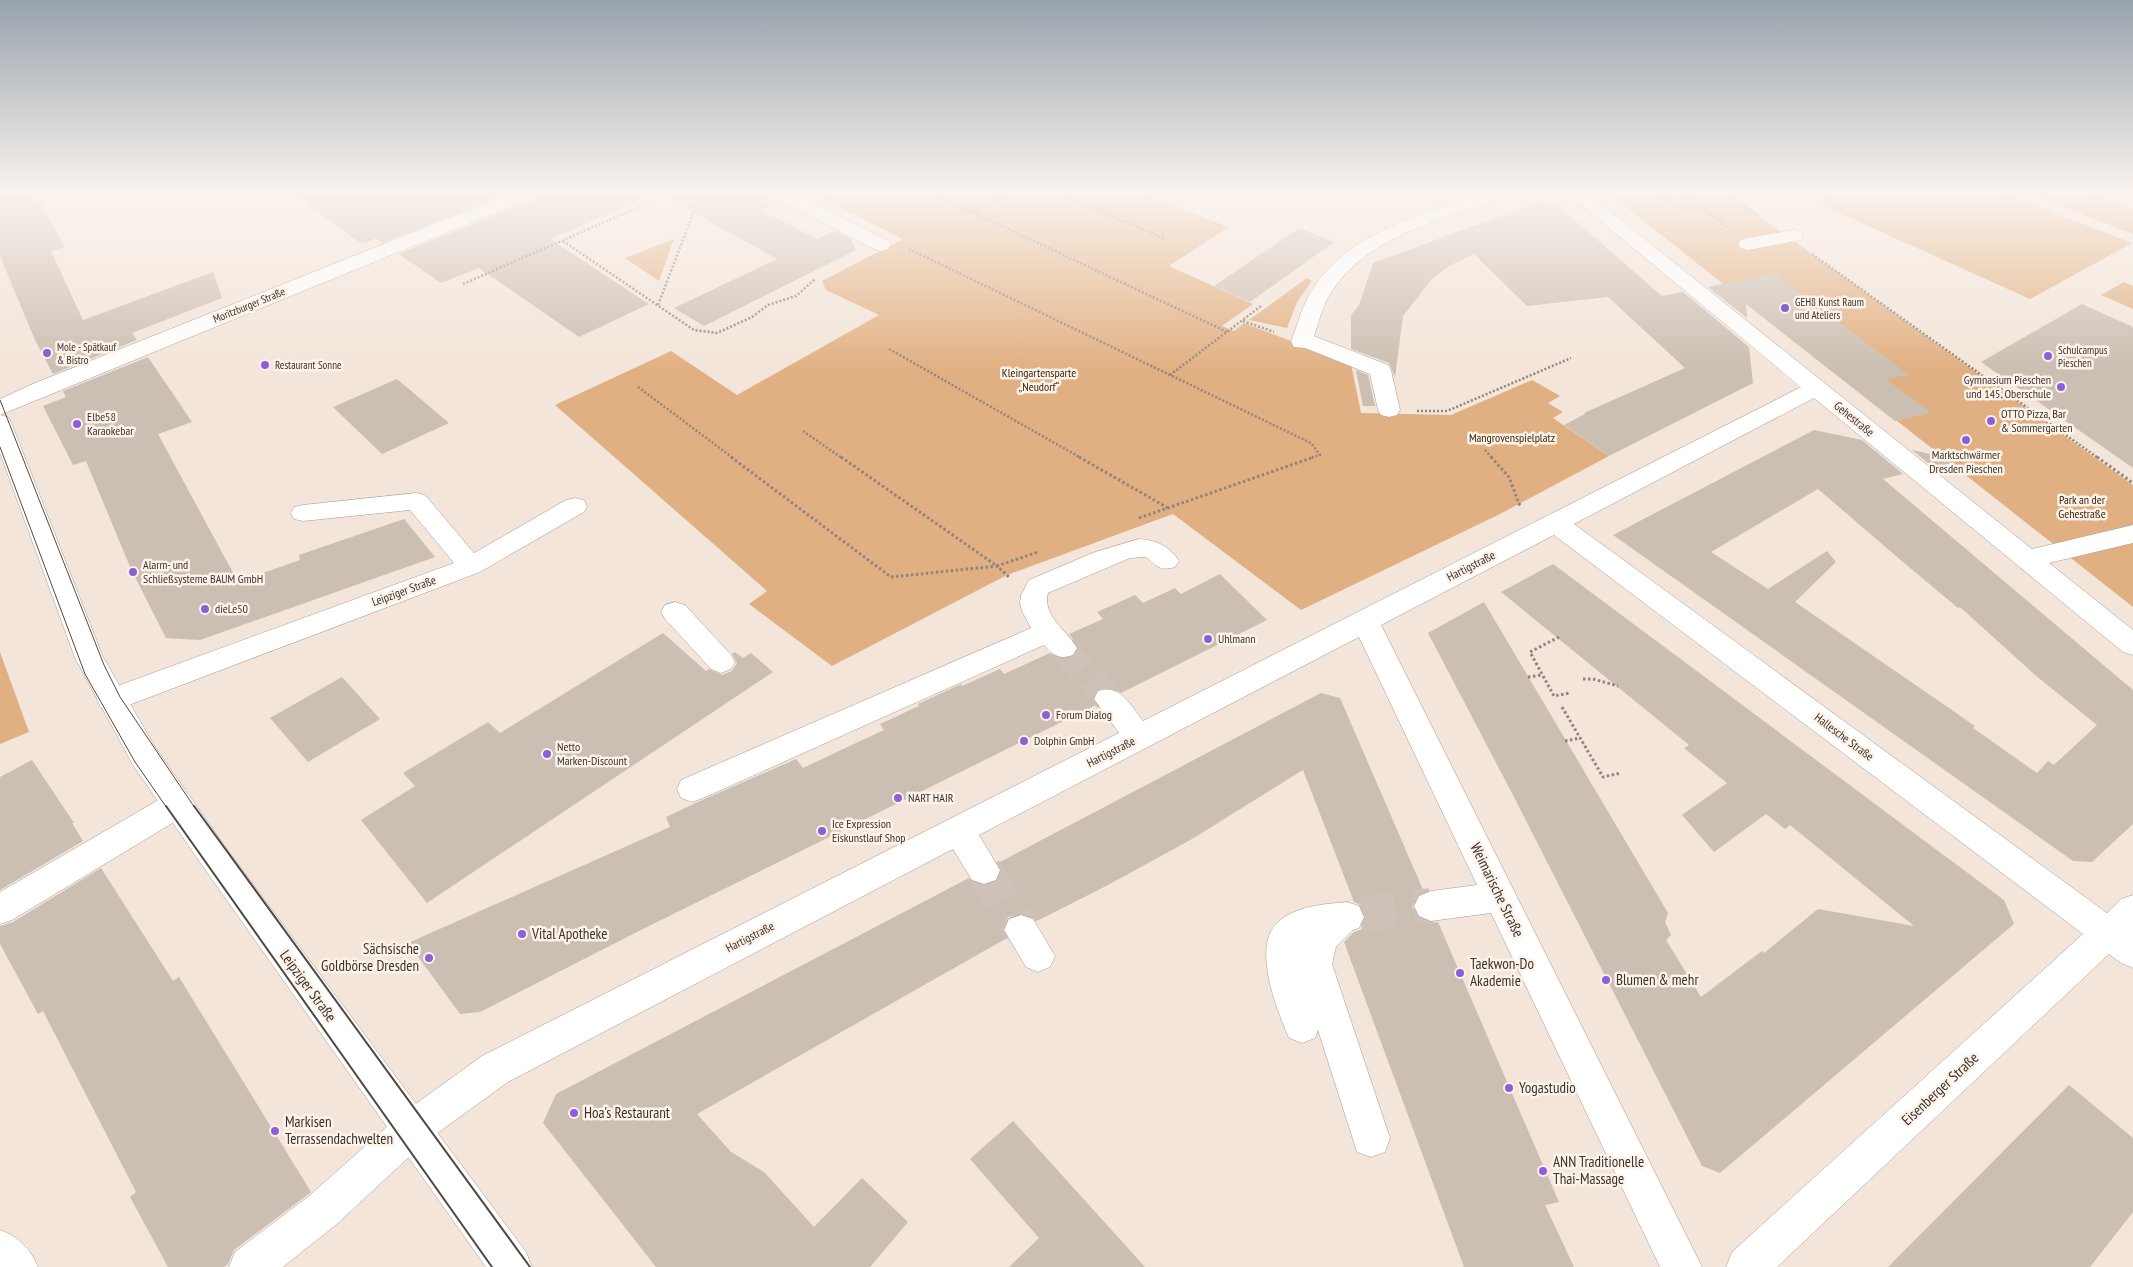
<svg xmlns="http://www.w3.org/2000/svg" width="2133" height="1267" viewBox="0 0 2133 1267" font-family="'PT Sans Narrow',sans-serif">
	<rect width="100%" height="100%" fill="#f3e5d9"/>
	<g fill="#e1b082">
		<polygon points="833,193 1147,193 1143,195 1229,227 1169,266 1253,304 1222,326 1234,331 1244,323 1351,364 1361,413 1451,415 1532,380 1560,396 1548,403 1563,412 1553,418 1609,456 1498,515 1301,610 1173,514 1007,575 832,666 749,604 767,591 555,405 671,351 737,395 879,315 826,290 822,281 903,239 821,198"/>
		<polygon points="1608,193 1727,193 2133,485 2133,607"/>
		<polygon points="1835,193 2003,193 2132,243 2030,299 1815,202"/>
		<polygon points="2026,193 2090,193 2133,209 2133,234"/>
		<polygon points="674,239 659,281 625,258"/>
		<polygon points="1307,278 1312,281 1297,302 1287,328 1249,320"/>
		<polygon points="2124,282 2133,286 2133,309 2101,295"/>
		<polygon points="0,652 29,732 0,744"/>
	</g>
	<g fill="#cbbeb2" fill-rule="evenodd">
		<polygon points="0,193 35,193 65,247 51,251 83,320 213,272 222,298 132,333 137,340 53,374 35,340 0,256"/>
		<polygon points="290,193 508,193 382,243 376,238 362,244"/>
		<polygon points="538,193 657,193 550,239 649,304 579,337 479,268 441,283 399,254 534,199"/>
		<polygon points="658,193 769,193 772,198 781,203 763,211 817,239 835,231 851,239 856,250 704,326 674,308 777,259"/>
		<polygon points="1542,201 1555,203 1662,296 1683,292 1749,347 1753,383 1609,456 1564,425 1585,414 1584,413 1685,368 1608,297 1527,306 1474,254 1449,266 1432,279 1403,316 1395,377 1389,363 1351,349 1351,315 1359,305 1373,263"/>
		<polygon points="1299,228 1334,242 1250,302 1214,286"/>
		<polygon points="1774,274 1909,375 1886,379 1931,413 1895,421 1746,304 1747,318 1708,287"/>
		<polygon points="2082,304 2133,327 2133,468 1981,362"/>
		<polygon points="148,357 192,422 158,434 238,582 300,560 299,555 404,519 435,557 200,640 166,638 131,569 86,461 73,465 43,406 66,397 63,391"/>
		<polygon points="1356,370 1368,375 1375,406 1363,406"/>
		<polygon points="397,379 449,423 382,454 333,407"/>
		<path d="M 1814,430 L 1862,440 L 1903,474 L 1883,479 L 2133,690 L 2133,824 L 2092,862 L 2073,861 L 1613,535 ZM 1818,489 L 1903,562 L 1958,608 L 1960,607 L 2035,675 L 2097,725 L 2054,765 L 2048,761 L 2037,773 L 1973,728 L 1975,726 L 1795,602 L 1836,562 L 1827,551 L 1768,589 L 1711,552 Z"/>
		<polygon points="1912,450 1962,461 1933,467"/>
		<polygon points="1553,564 2004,900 2014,924 1720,1173 1702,1166 1514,797 1428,633 1484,602 1668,913 1665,922 1671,935 1666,940 1701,997 1762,951 1764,953 1818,909 1914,926 1790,825 1785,829 1766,814 1714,852 1682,815 1727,783 1684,748 1689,745 1501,592"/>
		<polygon points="1220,574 1267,620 1121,693 1113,689 1098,689 1092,698 1096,705 641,930 480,1012 460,1014 408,943 670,827 666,817 700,801 796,759 803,768 839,751 884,730 880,724 919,706 918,704 961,684 962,686 1000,669 1004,674 1050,653 1060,659 1074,657 1079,647 1069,634 1103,619 1097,612 1135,595 1143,603 1175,588 1181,594"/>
		<polygon points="663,633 706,671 709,669 722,675 732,671 737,663 732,654 735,652 743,658 751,653 773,672 427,903 361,820 415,786 403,773 488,722 500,733"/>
		<polygon points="342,677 380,719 308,762 270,718"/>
		<polygon points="1321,693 1340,698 1424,892 1417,895 1412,907 1418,918 1430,923 1438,922 1559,1202 1545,1205 1574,1267 1464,1267 1344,942 1354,932 1366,928 1363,923 1366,916 1361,905 1354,902 1303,770 1192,839 1108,885 1037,921 1034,917 1022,913 1008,917 1002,929 1007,938 697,1114 731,1152 764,1172 814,1227 862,1178 908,1222 870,1267 656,1267 543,1123 556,1094 969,878 971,882 983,886 997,882 1002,871 998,863"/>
		<polygon points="32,760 74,823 72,823 83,841 0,890 0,777"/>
		<polygon points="101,868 173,981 179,977 311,1192 234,1250 228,1264 224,1267 168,1267 130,1197 136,1192 43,1011 38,1014 0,944 0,926 13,922"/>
		<polygon points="2069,1085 2133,1138 2133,1212 2090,1267 1888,1267"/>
		<polygon points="1013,1121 1145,1267 1009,1267 1039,1238 970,1159"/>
	</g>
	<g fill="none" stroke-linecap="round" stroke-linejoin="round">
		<polyline stroke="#cec1b7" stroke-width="28" stroke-dasharray="28 14" stroke-linecap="butt" points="1063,648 1108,699"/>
		<g stroke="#cec1b7" stroke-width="36" stroke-dasharray="36 18" stroke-linecap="butt">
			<polyline points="984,870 1021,930"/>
			<polyline points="1360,915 1431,906"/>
		</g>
		<g stroke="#a89a8f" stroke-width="1">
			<g id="minor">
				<polygon points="512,193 536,193 533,197 0,415 0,399 35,383"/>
				<polygon points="771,193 793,193 888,241 891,245 888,249 881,251 874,249 774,197"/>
				<path d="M 1487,193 L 1512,193 L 1509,197 C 1448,218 1367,234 1331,293 C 1322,306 1319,322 1314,336 L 1388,365 L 1391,370 L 1400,410 L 1397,415 L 1389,417 L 1381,415 L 1378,410 L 1370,374 L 1305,348 L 1294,347 L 1291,342 C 1297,326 1301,310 1309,295 C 1345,232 1422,214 1487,193 Z"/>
				<path d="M 1567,193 L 1587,193 L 2032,549 L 2133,525 L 2133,543 L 2049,563 L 2133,630 L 2133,655 L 2123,652 L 1814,398 L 1574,524 L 2107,913 L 2121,899 L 2133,895 L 2133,968 L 2121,963 L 2109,954 L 1777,1267 L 1726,1267 L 1732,1252 L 2083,934 L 1554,535 L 1381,625 L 1702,1267 L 1660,1267 L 1491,913 L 1431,921 L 1419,916 L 1414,906 L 1419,896 L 1431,891 L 1477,885 L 1359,637 L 979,835 L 1000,870 L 996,880 L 984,884 L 972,880 L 953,849 L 508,1082 L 425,1142 L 337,1224 L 283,1267 L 229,1267 L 235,1252 L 309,1196 L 399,1116 L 482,1056 L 1119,733 L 1094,699 L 1098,691 C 1121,684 1130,705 1143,721 L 1801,387 Z"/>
				<polygon points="1794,230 1801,232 1803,236 1801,240 1748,250 1741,248 1738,244 1741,240 1748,238"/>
				<polygon points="416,493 425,495 474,553 566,500 575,498 584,500 587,506 584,512 480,572 121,708 111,711 101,708 97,700 101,692 454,563 410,510 303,521 294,519 291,513 294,507 303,505"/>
				<path d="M 1139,539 C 1156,540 1170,546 1179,561 L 1175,567 C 1158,572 1158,565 1145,557 L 1130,558 L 1048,593 C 1042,616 1067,630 1077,648 L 1073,655 C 1059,660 1053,655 1044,645 L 703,798 L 692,802 L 681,798 L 677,789 L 681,780 L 1031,628 L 1022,611 L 1020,603 L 1021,595 L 1029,580 L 1095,552 Z"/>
				<polygon points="675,602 685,605 731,655 735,662 731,669 721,673 711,669 665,619 661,612 665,605"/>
				<polygon points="178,791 189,795 194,804 189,813 12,920 0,924 0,892 167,795"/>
				<path d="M 1347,902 L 1359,906 L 1364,917 L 1359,928 L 1353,930 L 1336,947 L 1332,964 L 1390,1138 L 1385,1152 L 1371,1157 L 1357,1152 L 1318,1030 L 1315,1038 L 1302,1043 L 1289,1038 C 1277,1010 1251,947 1278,922 C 1295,906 1325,904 1347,902 Z"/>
				<polygon points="1021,915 1033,919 1055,956 1050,967 1038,972 1026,967 1004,930 1009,919"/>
				<path d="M 0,1230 C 19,1237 30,1248 38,1267 L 0,1267 Z"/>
			</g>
		</g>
		<g stroke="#a89a8f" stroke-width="1">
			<polygon id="major" points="0,415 8,417 11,422 103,657 155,747 226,848 526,1252 532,1267 486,1267 204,868 133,765 75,658 0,453"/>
		</g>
		<g stroke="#8f857e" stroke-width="2.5" stroke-dasharray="2 2" stroke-linecap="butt">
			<polyline points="932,193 1227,332"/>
			<polyline points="1059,193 1165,239"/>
			<polyline points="1654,193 1686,209 1700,207"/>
			<polyline points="1681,193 1728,227"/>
			<polyline points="1726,193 1758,215"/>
			<polyline points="973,212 1011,193"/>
			<polyline points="563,241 694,330 717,333 752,317 768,305 796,296 815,279"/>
			<polyline points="909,249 1311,443 1320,455 1310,458"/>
			<polyline points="1812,254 2098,458"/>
			<polyline points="463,284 671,193"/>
			<polyline points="658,305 701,193"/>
			<polyline points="1243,321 1274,332"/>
			<polyline points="889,349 1081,458"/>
			<polyline points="1170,375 1261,306"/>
			<polyline points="638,387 733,458"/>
			<polyline points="1417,411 1447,411 1571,358"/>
			<polyline points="803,431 842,458"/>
			<polyline points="1485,450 1492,458"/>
		</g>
		<g stroke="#8f857e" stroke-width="3" stroke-dasharray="2.5 2.5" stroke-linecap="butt">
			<polyline points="731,457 891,577 997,566 1009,577"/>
			<polyline points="841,457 997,566 1038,552"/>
			<polyline points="1079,457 1168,508"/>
			<polyline points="1491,457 1509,477 1519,504 1522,506"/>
			<polyline points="2097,457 2133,483"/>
			<polyline points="1139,518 1314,457"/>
			<polyline points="1559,637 1530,652 1554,696 1570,693"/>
			<polyline points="1528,677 1542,675"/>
			<polyline points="1583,679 1593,679 1618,686"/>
			<polyline points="1562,707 1603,777 1621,773"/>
			<polyline points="1565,741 1580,738"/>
		</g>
		<use href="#minor" fill="#fff" fill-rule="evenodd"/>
		<use href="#major" fill="#fff" fill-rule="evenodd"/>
		<g stroke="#504944" stroke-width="1">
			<polyline points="0,400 104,665 120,697 195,808"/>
			<polyline points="0,447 85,674 135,762 167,808"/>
		</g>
		<g stroke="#504944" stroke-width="2">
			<polyline points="166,806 492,1267"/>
			<polyline points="194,806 530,1267"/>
		</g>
	</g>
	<linearGradient id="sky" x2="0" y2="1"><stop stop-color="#98a3ac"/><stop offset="0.52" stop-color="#faf3ee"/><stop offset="1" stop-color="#faf3ee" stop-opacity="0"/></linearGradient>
	<rect width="2133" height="370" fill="url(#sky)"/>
	<g fill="#8c5ed8" stroke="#fef3e9" stroke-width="2">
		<circle cx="1785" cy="308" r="5"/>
		<circle cx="47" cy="353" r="5"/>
		<circle cx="2048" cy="356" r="5"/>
		<circle cx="265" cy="365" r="5"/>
		<circle cx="2061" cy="387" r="5"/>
		<circle cx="1991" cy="421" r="5"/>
		<circle cx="77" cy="424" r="5"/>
		<circle cx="1966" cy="440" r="5"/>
		<circle cx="133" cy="572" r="5"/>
		<circle cx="205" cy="609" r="5"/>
		<circle cx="1208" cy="639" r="5"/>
		<circle cx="1046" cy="715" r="5"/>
		<circle cx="1024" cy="741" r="5"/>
		<circle cx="547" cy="754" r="5"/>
		<circle cx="898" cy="798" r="5"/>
		<circle cx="822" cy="831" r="5"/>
		<circle cx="522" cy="934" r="5"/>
		<circle cx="429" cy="958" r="5"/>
		<circle cx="1460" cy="973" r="5"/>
		<circle cx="1606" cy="980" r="5"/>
		<circle cx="1509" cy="1088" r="5"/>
		<circle cx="574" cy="1113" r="5"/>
		<circle cx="275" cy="1131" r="5"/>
		<circle cx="1543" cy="1171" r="5"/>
	</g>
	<g text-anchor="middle" stroke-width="5" stroke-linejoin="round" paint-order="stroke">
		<g font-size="11" fill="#39332f" stroke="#fef3e9" text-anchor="start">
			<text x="1795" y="306">GEH8 Kunst Raum<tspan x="1795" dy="13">und Ateliers</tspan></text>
			<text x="57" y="351">Mole - Spätkauf<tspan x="57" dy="13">&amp; Bistro</tspan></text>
			<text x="2058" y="354">Schulcampus<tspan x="2058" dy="13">Pieschen</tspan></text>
			<text x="275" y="369">Restaurant Sonne</text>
		</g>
		<g font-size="11" fill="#39332f" stroke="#fef3e9">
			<text transform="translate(249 305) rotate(-22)" y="4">Moritzburger Straße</text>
		</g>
		<g font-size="12" fill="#3b240b" stroke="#fef3e9">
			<text x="1039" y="377">Kleingartensparte<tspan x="1039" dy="14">„Neudorf“</tspan></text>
			<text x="1512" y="442">Mangrovenspielplatz</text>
			<text x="2082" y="504">Park an der<tspan x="2082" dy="14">Gehestraße</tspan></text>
		</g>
		<g font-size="12" fill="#39332f" stroke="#fef3e9" text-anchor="start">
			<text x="2051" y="384" text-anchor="end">Gymnasium Pieschen<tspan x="2051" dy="14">und 145. Oberschule</tspan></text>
			<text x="2001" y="418">OTTO Pizza, Bar<tspan x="2001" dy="14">&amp; Sommergarten</tspan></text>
			<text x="87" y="421">Elbe58<tspan x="87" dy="14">Karaokebar</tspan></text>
			<text x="1966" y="459" text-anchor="middle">Marktschwärmer<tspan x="1966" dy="14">Dresden Pieschen</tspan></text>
			<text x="143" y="569">Alarm- und<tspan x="143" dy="14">Schließsysteme BAUM GmbH</tspan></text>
			<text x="215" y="613">dieLe50</text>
			<text x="1218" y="643">Uhlmann</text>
			<text x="1056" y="719">Forum Dialog</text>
			<text x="1034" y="745">Dolphin GmbH</text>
			<text x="557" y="751">Netto<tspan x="557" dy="14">Marken-Discount</tspan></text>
			<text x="908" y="802">NART HAIR</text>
			<text x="832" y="828">Ice Expression<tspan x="832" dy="14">Eiskunstlauf Shop</tspan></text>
		</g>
		<g font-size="12" fill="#39332f" stroke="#fef3e9">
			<text transform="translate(1854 419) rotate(39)" y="4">Gehestraße</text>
			<text transform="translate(1471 566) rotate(-27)" y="4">Hartigstraße</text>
			<text transform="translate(404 591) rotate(-20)" y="4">Leipziger Straße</text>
			<text transform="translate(1844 737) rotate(37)" y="4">Hallesche Straße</text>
			<text transform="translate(1111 752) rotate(-27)" y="4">Hartigstraße</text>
			<text transform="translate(750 937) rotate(-27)" y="4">Hartigstraße</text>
		</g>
		<g font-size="15" fill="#39332f" stroke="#fef3e9">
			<text transform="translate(1497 890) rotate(64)" y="5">Weimarische Straße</text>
			<text transform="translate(308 986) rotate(54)" y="5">Leipziger Straße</text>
			<text transform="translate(1940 1089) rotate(-43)" y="5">Eisenberger Straße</text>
		</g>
		<g font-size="15" fill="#39332f" stroke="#fef3e9" text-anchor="start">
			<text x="532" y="939">Vital Apotheke</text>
			<text x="419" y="954" text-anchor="end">Sächsische<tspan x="419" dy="17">Goldbörse Dresden</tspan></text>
			<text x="1470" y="969">Taekwon-Do<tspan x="1470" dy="17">Akademie</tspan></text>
			<text x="1616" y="985">Blumen &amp; mehr</text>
			<text x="1519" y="1093">Yogastudio</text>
			<text x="584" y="1118">Hoa's Restaurant</text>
			<text x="285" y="1127">Markisen<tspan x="285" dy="17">Terrassendachwelten</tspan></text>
			<text x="1553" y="1167">ANN Traditionelle<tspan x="1553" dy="17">Thai-Massage</tspan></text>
		</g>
	</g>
</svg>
